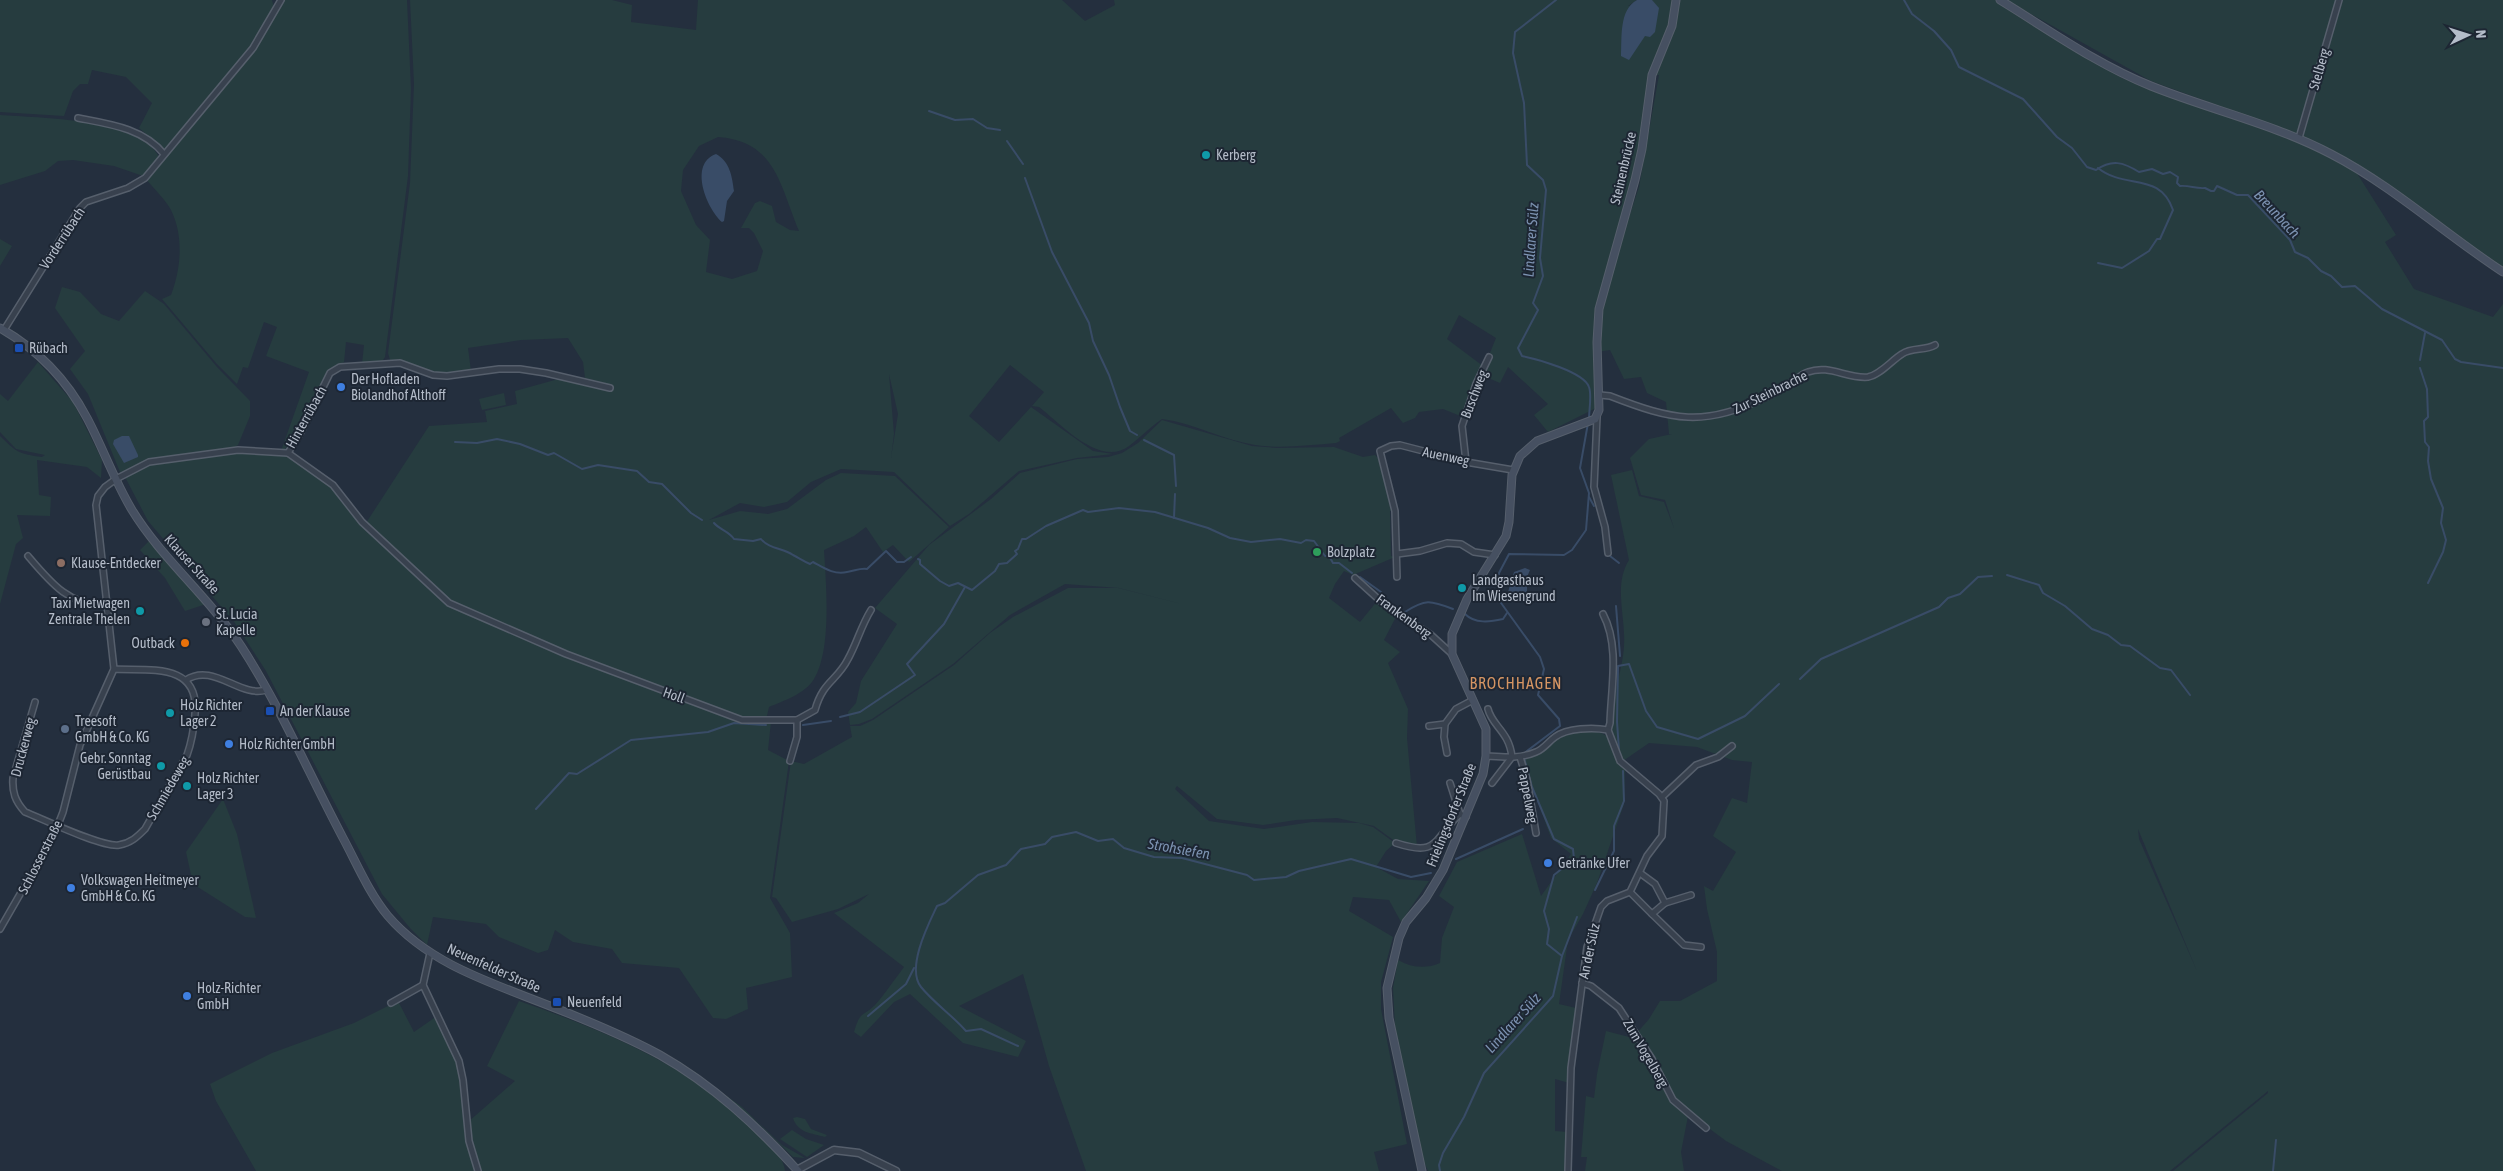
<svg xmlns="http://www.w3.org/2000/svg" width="2503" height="1171" viewBox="0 0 2503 1171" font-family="'Asap Condensed',sans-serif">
	<rect width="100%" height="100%" fill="#242f3e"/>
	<g fill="#263c3f" fill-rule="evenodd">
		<polygon points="0,0 272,0 274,7 249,49 167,149 164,150 139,128 152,103 126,77 92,70 88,84 80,84 73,91 64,116 0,112"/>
		<path d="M 283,0 L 407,0 L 411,89 L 408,176 L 385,357 L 381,363 L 362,364 L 364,345 L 346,342 L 344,362 L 329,372 L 291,445 L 281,451 L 309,372 L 266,356 L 277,327 L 264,322 L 248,368 L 243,367 L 237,384 L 216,363 L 162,299 L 171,295 C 181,269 184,236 171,210 C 165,199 154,189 146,179 L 253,50 Z"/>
		<path d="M 410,0 L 612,0 L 632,5 L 631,22 L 696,30 L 698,0 L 1062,0 L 1085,21 L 1115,5 L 1114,0 L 1637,0 L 1628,6 L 1651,0 L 1996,0 L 2122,78 L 2272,125 L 2151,81 L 2006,0 L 2503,0 L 2503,272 L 2353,167 L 2396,235 L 2385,242 L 2414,289 L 2493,317 L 2503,304 L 2503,1171 L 2173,1171 L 2268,1093 L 2268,1091 L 2170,1171 L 1782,1171 L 1726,1141 L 1679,1106 L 1636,1034 L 1649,1019 L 1660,1001 L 1680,1001 L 1717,981 L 1717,952 L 1707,909 L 1704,886 L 1713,891 L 1736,852 L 1713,836 L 1732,798 L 1747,803 L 1752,762 L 1732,760 L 1697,747 L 1649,743 L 1623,761 C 1617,752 1613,739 1611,729 C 1609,707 1623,669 1624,646 C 1626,617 1613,586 1629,560 L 1611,475 L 1632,470 L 1639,496 L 1664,502 L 1674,528 L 1665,500 L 1641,495 L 1630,458 L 1649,439 L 1672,434 L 1669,434 L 1666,402 L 1647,393 L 1641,377 L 1624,379 L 1610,350 L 1597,352 L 1596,408 L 1548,432 L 1534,415 L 1548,404 L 1508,367 L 1500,383 L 1481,375 L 1496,338 L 1459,315 L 1447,339 L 1483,366 L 1463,417 L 1443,409 L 1419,412 L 1415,418 L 1403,423 L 1391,408 L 1339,438 L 1340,441 L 1336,443 C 1310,445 1282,449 1255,445 C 1223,440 1194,423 1162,419 C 1150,427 1140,438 1129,446 C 1100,468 1061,424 1039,407 L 1032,406 L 1044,392 L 1010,365 L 969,416 L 999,442 L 1031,407 L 1093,451 L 1113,454 L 1077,458 L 1019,471 L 969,514 L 950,526 L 894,472 L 841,469 L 811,482 L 787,502 L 764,507 L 740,503 L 709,520 L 740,511 L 768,514 L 787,509 L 826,480 L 841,473 L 895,476 L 949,527 L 909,562 L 893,545 L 883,552 L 866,527 L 854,536 L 824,550 C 826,583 832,650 814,679 C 805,694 783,701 769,707 L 766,720 L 738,716 L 637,681 L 450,602 L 366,523 L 429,426 L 487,422 L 485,411 L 517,404 L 515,391 L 562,378 L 601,387 L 605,383 L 585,378 L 583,362 L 568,338 L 521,340 L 468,348 L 471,371 L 433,373 L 390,360 L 388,353 L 410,183 L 414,84 ZM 1653,75 L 1659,75 L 1639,187 L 1602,298 L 1635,180 ZM 718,137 C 776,141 780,186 799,231 L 790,230 L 776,222 L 772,206 L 760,201 L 755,203 L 741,228 L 749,228 L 754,233 L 763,251 L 757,271 L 732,279 L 706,272 L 710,240 L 696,225 L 681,191 L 683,170 L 699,146 ZM 889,374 L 898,414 L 891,458 L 894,434 ZM 2138,829 L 2197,971 L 2139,839 Z"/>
		<path d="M 0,115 C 37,118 142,118 159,157 L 143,176 L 114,166 L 73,160 L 58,161 L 45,171 L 0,185 Z"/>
		<polygon points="0,239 12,246 0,266"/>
		<path d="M 62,287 L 80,292 L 101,314 L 119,321 L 145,291 L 164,304 L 217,367 L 250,401 L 250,416 L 238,445 C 217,459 174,452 149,459 C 139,462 131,472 120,472 L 88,394 L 70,369 L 85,351 L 55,308 Z"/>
		<path d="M 38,362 L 73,402 L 102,460 L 101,478 L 87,467 L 37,460 L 39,495 L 51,497 L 50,516 L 17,515 L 23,538 L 16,544 L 0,604 L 0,436 C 16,452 19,454 42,457 L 45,455 L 16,449 L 0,432 L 0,394 L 8,401 Z"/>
		<polygon points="504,393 506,405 482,410 479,399"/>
		<path d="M 1162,420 L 1252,446 L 1277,448 L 1334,447 L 1363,457 L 1375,455 L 1380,460 L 1393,510 L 1390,511 L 1391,556 L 1395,557 L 1353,575 L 1344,571 L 1335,584 L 1329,598 L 1360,622 L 1378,600 L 1397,615 L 1384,640 L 1400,652 L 1388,663 L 1408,709 L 1407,738 L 1417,847 L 1396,842 L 1374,826 L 1337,818 L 1296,820 L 1263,825 L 1217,819 L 1177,786 L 1175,789 L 1209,821 L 1264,829 L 1312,822 L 1359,823 L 1373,827 L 1395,843 L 1386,851 L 1376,867 L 1398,879 L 1429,881 L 1401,922 L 1389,900 L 1353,897 L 1349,911 L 1393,937 L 1381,982 L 1381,1009 L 1407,1144 L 1374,1152 L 1379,1171 L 1086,1171 L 1049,1066 L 1023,974 L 959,1006 L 1026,1041 L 1018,1057 L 963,1043 L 910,994 L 894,1002 L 861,1037 L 854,1032 C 861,1009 862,1018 875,1005 C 885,994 894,980 904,967 L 834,913 L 858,903 L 869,894 L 838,909 L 792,922 L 776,898 L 772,897 L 791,761 L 804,764 L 852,737 L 850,726 L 860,726 L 873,720 L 954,665 L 990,633 L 1013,617 L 1068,588 L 1118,588 L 1186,605 L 1119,588 L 1065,584 L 1010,615 L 953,664 L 872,719 L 859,724 L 850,725 L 848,712 L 856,703 L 861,681 L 897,624 L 875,608 L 929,545 L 991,499 L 1020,473 L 1077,459 L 1108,457 L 1122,453 L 1138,443 Z"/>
		<polygon points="237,451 287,454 332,486 365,528 449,605 564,655 741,722 771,722 768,750 789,761 770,898 790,933 792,977 746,988 748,1009 726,1019 713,1018 679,968 622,963 612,949 573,942 555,930 548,950 538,953 499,937 486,924 433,917 427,945 410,928 382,894 266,671 231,617 234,615 230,617 148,521 125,477 149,464"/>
		<polygon points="149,541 206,604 185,611 165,578 140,550"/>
		<path d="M 1588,731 C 1623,733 1604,751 1625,769 L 1624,804 L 1597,883 L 1583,914 L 1568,940 L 1559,1004 L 1576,1008 L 1569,1083 L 1555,1079 L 1555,1131 L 1568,1132 L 1567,1171 L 1428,1171 L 1421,1155 L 1395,1027 L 1393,988 L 1398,960 C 1412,968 1426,969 1440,963 L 1442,938 L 1454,907 L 1439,896 L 1457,862 L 1522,834 L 1541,896 L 1571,854 L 1551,838 L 1522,758 L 1564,734 Z"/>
		<polygon points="223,799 237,834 256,918 245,917 193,884 186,852"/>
		<polygon points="398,1001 414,1032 437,1016 456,1058 462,1083 465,1131 476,1171 256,1171 216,1101 210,1084 272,1053 354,1023"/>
		<path d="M 519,1001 C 608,1032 692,1066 759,1135 C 769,1146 784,1156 785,1171 L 480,1171 L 468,1122 L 515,1081 L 487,1066 Z"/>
		<polygon points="586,1016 650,1046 692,1071 742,1107 782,1145 805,1158 793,1157 757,1122 722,1093"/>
		<path d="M 1606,1031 L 1633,1038 L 1635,1036 C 1652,1062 1665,1097 1688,1116 L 1681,1152 L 1684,1171 L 1585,1171 L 1587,1157 L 1581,1157 L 1586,1096 L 1594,1098 L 1597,1074 Z"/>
		<path d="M 797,1117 L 805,1119 L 811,1129 L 827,1135 L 825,1137 C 811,1133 798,1133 793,1118 Z"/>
		<polygon points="792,1130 806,1139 824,1145 807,1157 780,1139"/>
	</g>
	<g fill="#394c67">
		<path d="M 1637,0 L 1652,0 L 1659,8 L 1655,32 L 1650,37 L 1645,36 L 1629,60 L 1621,56 C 1622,37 1619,10 1637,0 Z"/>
		<path d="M 716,154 C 730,162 732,176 734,191 L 727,201 L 724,221 L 722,222 C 707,209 688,164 716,154 Z"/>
		<polygon points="122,436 129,436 138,455 138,457 124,463 113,444 114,440"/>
		<polygon points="1525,568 1530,570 1527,577 1527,595 1517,601 1512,600 1508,592 1514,572"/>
	</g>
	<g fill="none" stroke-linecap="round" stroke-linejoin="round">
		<g stroke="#394c67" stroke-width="2">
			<path d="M 1556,0 L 1515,32 L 1513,53 L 1524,103 L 1527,165 L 1543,180 L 1546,190 L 1540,258 L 1543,276 L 1533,303 L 1538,310 L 1518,348 L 1522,356 C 1537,359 1584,372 1589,387 C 1592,395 1589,410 1589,419"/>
			<path d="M 1904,0 L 1912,14 L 1934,31 L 1951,50 L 1959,67 L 2023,99 L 2057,137 L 2072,148 L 2087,167 L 2096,170 C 2112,159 2123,162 2139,172 L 2152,169 L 2163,174 L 2170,172 L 2178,177 L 2177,183 L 2180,186 C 2189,185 2196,189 2205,188 L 2211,191 L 2214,191 L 2217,186 L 2237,195 L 2248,195 L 2290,240 L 2295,252 L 2308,258 L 2321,271 L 2331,276 L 2342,287 L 2355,286 L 2382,309 L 2442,340 L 2455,359 L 2461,362 L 2503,368"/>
			<polyline points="929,111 955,120 973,119 987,128 1000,130"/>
			<polyline points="1007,141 1023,164"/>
			<path d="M 2098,168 C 2125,190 2160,171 2173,210 L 2160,239 L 2157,239 L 2149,251 L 2122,268 L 2098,263"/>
			<polyline points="1025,178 1052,252 1089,323 1093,341 1109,375 1120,407 1130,431 1137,435"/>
			<polyline points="2420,360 2425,333"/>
			<polyline points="2420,368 2427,389 2428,417 2424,421 2425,442 2429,447 2428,461 2431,479 2443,508 2441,523 2446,540 2443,552 2428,583"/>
			<polyline points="1144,440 1174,455 1176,486"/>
			<polyline points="455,442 477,443 497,439 520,444 548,455 554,453 582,469 598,465 637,471 649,482 662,484 691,513 702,520"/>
			<polyline points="1589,497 1594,506"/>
			<polyline points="1174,518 1175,494"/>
			<path d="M 714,523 C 720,530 729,531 734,539 L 753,541 L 761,539 C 769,549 783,548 793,555 C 799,558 803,561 810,564 L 813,562 C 824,568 834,575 847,572 C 855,571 859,568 867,569 L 886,551 L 897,562 L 904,562 L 911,557"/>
			<polyline points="1610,552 1610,556 1619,563"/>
			<polyline points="918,559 920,560 920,564 940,581 949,586 958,583 972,590 995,571 999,564 1007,563 1017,554 1015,551 1018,549 1022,539 1026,539 1046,526 1083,510 1088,512 1119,508 1155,512 1208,528 1230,538 1251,542 1280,539 1301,543 1306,540 1314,541 1325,556 1329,556 1333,563 1339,563 1352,573"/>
			<polyline points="2007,575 2039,585 2043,593 2065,606 2092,629 2108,635 2121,645 2130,646 2160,668 2171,670 2190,695"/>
			<polyline points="1360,577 1381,592 1382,598 1392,607"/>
			<polyline points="1616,606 1620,656"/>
			<path d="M 1398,611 L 1405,612 C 1425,599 1430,600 1453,609"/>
			<path d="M 1465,614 C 1475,624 1490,622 1503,619 L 1507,613"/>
			<polyline points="1800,679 1821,659 1939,607 1948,598 1960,594 1978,577 1992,576"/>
			<polyline points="840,717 860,712 915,675 907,664 944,624 965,587"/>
			<polyline points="803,725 831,721"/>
			<polyline points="1619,750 1617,722 1618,666 1629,664 1646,711 1657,727 1698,739 1745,716 1779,684"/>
			<polyline points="536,809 569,773 577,774 631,740 708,732 734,723 766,725"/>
			<polyline points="1456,859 1523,829"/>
			<polyline points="1595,890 1614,851 1614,826 1624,801 1623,771"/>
			<polyline points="1562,956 1577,917"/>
			<polyline points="868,1016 906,984 914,968"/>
			<path d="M 1018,1046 L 981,1029 L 966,1031 C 952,1015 934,1003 921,987 C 906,968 928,925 937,906 L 945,903 L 978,875 L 1006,865 L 1021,849 L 1045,844 L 1052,837 L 1076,832 L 1098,841 L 1113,839 L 1124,848 L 1154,857 L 1182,858 L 1247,875 L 1254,880 L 1286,877 L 1299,871 L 1351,859 L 1411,877 L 1431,873"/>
			<polyline points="1440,1171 1439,1165 1443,1153 1464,1117 1484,1073 1553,996 1562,956 1547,944 1549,929 1544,911 1554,875 1574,859 1573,849 1554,839 1532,787 1523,754 1560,726 1559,719 1538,695 1544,669 1540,657 1496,596 1499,573 1509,554 1564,555 1572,550 1586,530 1589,493 1580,468 1588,423"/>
			<polyline points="2273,1171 2276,1140"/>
		</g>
		<g stroke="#565f6c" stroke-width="8">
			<g id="minor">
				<path d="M 78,118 C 109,124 143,128 164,154"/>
				<polyline points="2299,138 2339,0"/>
				<polyline points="4,330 80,208 86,202 128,188 145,178 253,48 281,0"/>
				<path d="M 1600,395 L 1610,396 C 1672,420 1704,428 1766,397 C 1773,393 1782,389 1789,384 C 1795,381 1801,374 1808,372 C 1829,364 1847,379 1868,377 C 1880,375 1892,360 1902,354 C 1912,347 1925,351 1935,345"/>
				<polyline points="1597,417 1594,487 1605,527 1608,553"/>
				<path d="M 288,453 L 333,485 L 362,522 L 449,603 L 566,654 L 742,720 L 797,720 L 815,710 C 823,681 837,681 848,659 C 857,643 861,626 871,610"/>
				<polyline points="1466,462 1462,426 1476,384 1489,357"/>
				<polyline points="1397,554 1420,551 1447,543 1461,544 1474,552 1495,555"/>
				<path d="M 28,556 C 50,582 70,607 106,605"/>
				<polyline points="1397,577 1395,511 1380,451 1391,446 1400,445 1466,462 1513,470"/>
				<polyline points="1355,578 1386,606 1430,634 1452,654"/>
				<path d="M 1603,614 C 1620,646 1611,688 1610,723 L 1608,730"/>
				<path d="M 186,680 C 213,662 240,698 266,690"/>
				<path d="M 35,702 L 13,778 C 12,792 15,801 25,812 C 43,819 103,848 119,845 C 131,843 137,837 145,829 L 187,755 C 192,741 194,728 195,714 C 200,662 150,671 114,669"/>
				<path d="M 1488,709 C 1492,726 1509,731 1512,757 L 1492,783"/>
				<polyline points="1445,724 1444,737 1447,753"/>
				<polyline points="1429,726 1445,724 1456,709 1473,700"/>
				<path d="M 1486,756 C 1503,757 1520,759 1536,752 C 1544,749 1548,742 1555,737 C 1567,728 1593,727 1608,730 L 1620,761 L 1659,794 L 1664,801 L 1662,836 L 1647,856 L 1630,892 L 1607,901 L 1601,907 L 1587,947 L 1571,1068 L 1568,1171"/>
				<polyline points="1520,757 1527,780 1536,833"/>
				<polyline points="790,761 797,737 797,720"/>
				<polyline points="1450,783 1460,814"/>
				<polyline points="1662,797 1696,765 1718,757 1732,746"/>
				<path d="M 1396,843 C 1439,857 1432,840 1460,814 L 1466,817"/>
				<polyline points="1630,892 1652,914 1665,903 1655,884 1640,873"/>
				<polyline points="1665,903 1691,895"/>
				<polyline points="1652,914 1684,945 1701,947"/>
				<polyline points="0,929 54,835 63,812 80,745 114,669 96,505 98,496 105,487 116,479 149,462 238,450 288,453 301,432 330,373 340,367 400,363 433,375 447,376 499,369 520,369 546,373 610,388"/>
				<polyline points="430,953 423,985 459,1061 463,1080 469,1141 478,1171"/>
				<polyline points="1582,983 1591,986 1619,1008 1652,1059 1673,1100 1706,1128"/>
				<polyline points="391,1003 423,985"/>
			</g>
		</g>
		<g stroke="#565f6c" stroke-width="9">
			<polyline id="tertiary" points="797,1170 834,1150 859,1153 896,1171"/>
		</g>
		<g stroke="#565f6c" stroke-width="9">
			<g id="secondary">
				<path d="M 2000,0 C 2049,30 2098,65 2151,86 C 2211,110 2274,124 2331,154 C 2393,186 2445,234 2503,272"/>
				<path d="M 0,328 C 37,349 67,380 87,418 C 103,448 114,480 132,510 C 162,559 209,597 241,646 C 280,706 309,774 343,838 C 357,864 369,893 388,916 C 429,964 492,983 550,1006 C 586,1020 625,1036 660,1055 C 713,1085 757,1126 798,1171"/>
				<polyline points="1422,1171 1389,1018 1387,988 1399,938 1406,922 1426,898 1443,870 1483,774 1486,756 1486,729 1452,654 1452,634 1467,599 1506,536 1509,522 1512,475 1520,456 1537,441 1595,419 1599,410 1597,342 1599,309 1635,180 1642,149 1652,75 1672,26 1676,0"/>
			</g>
		</g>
		<use href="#minor" stroke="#38414e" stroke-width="5"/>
		<use href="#tertiary" stroke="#38414e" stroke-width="6"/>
		<use href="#secondary" stroke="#465061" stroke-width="7"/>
	</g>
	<g fill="#0f9aa8" stroke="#1d2633" stroke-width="2">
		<circle cx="1206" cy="155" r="5"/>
		<circle cx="1462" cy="588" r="5"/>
		<circle cx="140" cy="611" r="5"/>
		<circle cx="170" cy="713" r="5"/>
		<circle cx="161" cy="766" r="5"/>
		<circle cx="187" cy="786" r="5"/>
	</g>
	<g fill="#1a4fb4" stroke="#1d2633" stroke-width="2">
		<rect x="14" y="343" width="10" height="10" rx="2.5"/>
		<rect x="265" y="706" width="10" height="10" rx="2.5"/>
		<rect x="552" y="997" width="10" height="10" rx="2.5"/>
	</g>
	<g fill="#3f7fe0" stroke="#1d2633" stroke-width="2">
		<circle cx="341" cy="387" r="5"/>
		<circle cx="229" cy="744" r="5"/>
		<circle cx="1548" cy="863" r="5"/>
		<circle cx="71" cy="888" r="5"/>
		<circle cx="187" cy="996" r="5"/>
	</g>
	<circle fill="#2e9e5b" stroke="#1d2633" stroke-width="2" cx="1317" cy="552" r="5"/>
	<circle fill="#8d6e63" stroke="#1d2633" stroke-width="2" cx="61" cy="563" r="5"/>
	<circle fill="#6b7280" stroke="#1d2633" stroke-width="2" cx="206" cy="622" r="5"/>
	<circle fill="#e8710a" stroke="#1d2633" stroke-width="2" cx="185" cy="643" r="5"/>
	<circle fill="#5c6f8a" stroke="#1d2633" stroke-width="2" cx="65" cy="729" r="5"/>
	<g text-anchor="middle" stroke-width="4" stroke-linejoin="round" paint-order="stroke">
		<g font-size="14" fill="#b4bcc9" stroke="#1d2633">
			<text transform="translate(2319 69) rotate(-74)" y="5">Stelberg</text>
			<text transform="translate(1623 168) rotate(-77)" y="5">Steinenbrücke</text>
			<text transform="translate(62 238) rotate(-57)" y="5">Vorderrübach</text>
			<text transform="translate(1770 392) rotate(-26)" y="5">Zur Steinbrache</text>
			<text transform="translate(1474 394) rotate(-69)" y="5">Buschweg</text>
			<text transform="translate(306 417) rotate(-61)" y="5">Hinterrübach</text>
			<text transform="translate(1446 456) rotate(12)" y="5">Auenweg</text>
			<text transform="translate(192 564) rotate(48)" y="5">Klauser Straße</text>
			<text transform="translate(1404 616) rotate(36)" y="5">Frankenberg</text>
			<text transform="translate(674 695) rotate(20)" y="5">Holl</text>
			<text transform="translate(23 747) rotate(-75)" y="5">Druckerweg</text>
			<text transform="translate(168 788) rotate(-60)" y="5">Schmiedeweg</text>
			<text transform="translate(1528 795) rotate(79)" y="5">Pappelweg</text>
			<text transform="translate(1451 815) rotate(-68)" y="5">Frielingsdorfer Straße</text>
			<text transform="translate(40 857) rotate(-63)" y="5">Schlosserstraße</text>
			<text transform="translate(1589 951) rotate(-78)" y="5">An der Sülz</text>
			<text transform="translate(494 968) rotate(24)" y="5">Neuenfelder Straße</text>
			<text transform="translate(1646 1053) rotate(60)" y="5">Zum Vogelberg</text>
		</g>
		<g font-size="14" fill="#b4bcc9" stroke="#1d2633" text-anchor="start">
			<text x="1216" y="160">Kerberg</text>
			<text x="29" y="353">Rübach</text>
			<text x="351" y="384">Der Hofladen<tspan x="351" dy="16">Biolandhof Althoff</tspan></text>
			<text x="1327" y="557">Bolzplatz</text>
			<text x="71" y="568">Klause-Entdecker</text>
			<text x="1472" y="585">Landgasthaus<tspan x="1472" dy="16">Im Wiesengrund</tspan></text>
			<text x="130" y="608" text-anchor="end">Taxi Mietwagen<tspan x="130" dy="16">Zentrale Thelen</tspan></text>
			<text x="216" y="619">St. Lucia<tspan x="216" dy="16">Kapelle</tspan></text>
			<text x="175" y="648" text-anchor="end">Outback</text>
			<text x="180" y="710">Holz Richter<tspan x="180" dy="16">Lager 2</tspan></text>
			<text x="280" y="716">An der Klause</text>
			<text x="75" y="726">Treesoft<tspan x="75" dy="16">GmbH &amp; Co. KG</tspan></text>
			<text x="239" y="749">Holz Richter GmbH</text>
			<text x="151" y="763" text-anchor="end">Gebr. Sonntag<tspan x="151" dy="16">Gerüstbau</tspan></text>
			<text x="197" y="783">Holz Richter<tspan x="197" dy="16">Lager 3</tspan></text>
			<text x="1558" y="868">Getränke Ufer</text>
			<text x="81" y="885">Volkswagen Heitmeyer<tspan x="81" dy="16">GmbH &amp; Co. KG</tspan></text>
			<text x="197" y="993">Holz-Richter<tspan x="197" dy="16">GmbH</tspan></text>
			<text x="567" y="1007">Neuenfeld</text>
		</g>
		<g font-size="15" font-style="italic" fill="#7c92b1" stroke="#1d2633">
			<text transform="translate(2277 214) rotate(47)" y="5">Breunbach</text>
			<text transform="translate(1531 240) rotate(-86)" y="5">Lindlarer Sülz</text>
			<text transform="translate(1179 849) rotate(10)" y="5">Strohsiefen</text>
			<text transform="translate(1513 1023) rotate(-48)" y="5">Lindlarer Sülz</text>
		</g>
		<g font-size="16" letter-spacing="1" fill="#d59563" stroke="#1d2633">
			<text x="1516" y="689">BROCHHAGEN</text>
		</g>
	</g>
	<g transform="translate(2468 35) rotate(86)" stroke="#1d2633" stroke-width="4" paint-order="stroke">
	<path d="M0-4L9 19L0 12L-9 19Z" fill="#b4bcc9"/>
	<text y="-8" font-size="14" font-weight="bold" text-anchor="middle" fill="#b4bcc9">N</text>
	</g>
</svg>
